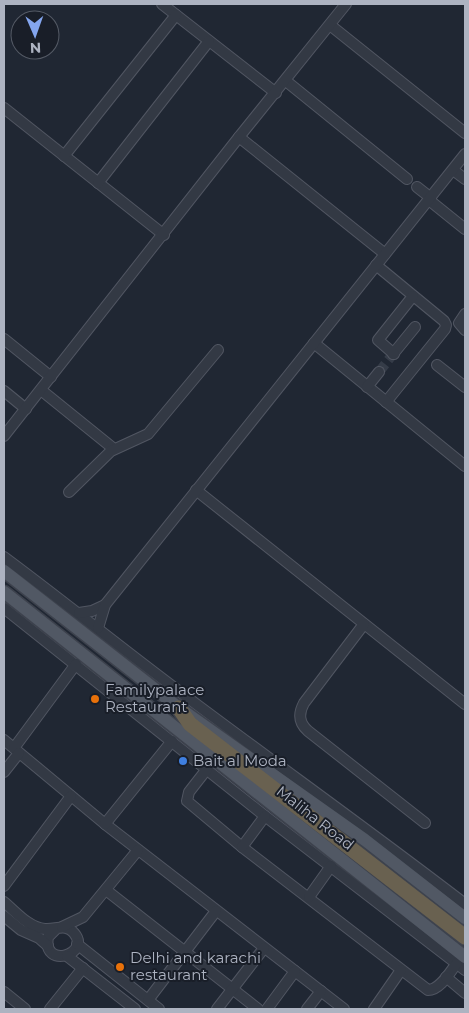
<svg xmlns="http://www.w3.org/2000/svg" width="469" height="1013" viewBox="0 0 469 1013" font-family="Montserrat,sans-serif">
	<rect width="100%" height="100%" fill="#202733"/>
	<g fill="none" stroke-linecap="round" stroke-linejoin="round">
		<polyline stroke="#353c48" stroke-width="10" stroke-dasharray="10 5" stroke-linecap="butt" points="379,372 393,354"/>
		<g stroke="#515662" stroke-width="12">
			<g id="minor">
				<polyline points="162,4 276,93"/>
				<polyline points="330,25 465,133"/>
				<polyline points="286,81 407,179"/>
				<polyline points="4,108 164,235"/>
				<polyline points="239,137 385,254"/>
				<polyline points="64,156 176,15"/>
				<polyline points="453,170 465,179"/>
				<polyline points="98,183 209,41"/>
				<polyline points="417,187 431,198"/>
				<polyline points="429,200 465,229"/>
				<polyline points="376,265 444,321 446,325 445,329 386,402"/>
				<polyline points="465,314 459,323 465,330"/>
				<polyline points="4,339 51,377"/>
				<polyline points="314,343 465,466"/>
				<polyline points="393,354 415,327"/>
				<polyline points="394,354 378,340 413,296"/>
				<polyline points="437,365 465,387"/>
				<polyline points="367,387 379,372"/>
				<polyline points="41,390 114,449"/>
				<polyline points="4,391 26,409"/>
				<polyline points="4,436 239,137 346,4"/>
				<polyline points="196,490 465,704"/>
				<polyline points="69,492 111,451 148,434 218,350"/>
				<path d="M 4,557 C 66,603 126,652 188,698 C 280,767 374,834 465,904"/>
				<polyline points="4,608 265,816 465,970"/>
				<polyline points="79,613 92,611 105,605"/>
				<path d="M 364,624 L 304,703 C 298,714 299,723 308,731 L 425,823"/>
				<polyline points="98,628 105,605 465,154"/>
				<polyline points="4,740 105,824 344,1009"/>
				<polyline points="14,748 76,664"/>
				<path d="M 207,769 L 189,792 L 187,801 L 242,847 L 428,990 C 440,990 450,972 457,963"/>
				<polyline points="4,772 19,753"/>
				<polyline points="105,824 172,741"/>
				<polyline points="242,847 265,816"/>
				<polyline points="4,886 71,796"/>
				<polyline points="106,890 258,1009"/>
				<polyline points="309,897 331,866"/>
				<path d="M 4,902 C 16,912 29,928 45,929 C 56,930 66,923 74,933 C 92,954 42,970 48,937 L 57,928"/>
				<polyline points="4,916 21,930 39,938 48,946"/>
				<polyline points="62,927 83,917 138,850"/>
				<polyline points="77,944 159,1009"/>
				<polyline points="67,956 135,1009"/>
				<polyline points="446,977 465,993"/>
				<polyline points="4,992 25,1009"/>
				<polyline points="148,1000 216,911"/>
				<polyline points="50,1009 83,968"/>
				<polyline points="217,1009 264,948"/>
				<polyline points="267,1009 295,971"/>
				<polyline points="307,1009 321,991"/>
				<polyline points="374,1009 401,970"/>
			</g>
		</g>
		<g stroke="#3d424d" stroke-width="15">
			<g id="major">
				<polyline points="4,571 179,708 365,840 465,918"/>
				<polyline points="4,592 465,957"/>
			</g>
		</g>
		<g stroke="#3e434e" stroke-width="18">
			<polyline id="highway" points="179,708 190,724 465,937"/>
		</g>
		<use href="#minor" stroke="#333944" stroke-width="10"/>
		<use href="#major" stroke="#515864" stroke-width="12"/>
		<use href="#highway" stroke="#696150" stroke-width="15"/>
	</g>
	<g fill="#e8710a" stroke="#191e28" stroke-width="2">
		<circle cx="95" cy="699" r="5"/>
		<circle cx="120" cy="967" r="5"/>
	</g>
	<circle fill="#3f7fe0" stroke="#191e28" stroke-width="2" cx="183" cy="761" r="5"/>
	<g text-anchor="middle" stroke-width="4" stroke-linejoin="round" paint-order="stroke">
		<g font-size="15" fill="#adb3c1" stroke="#191e28" text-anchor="start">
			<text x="105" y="695">Familypalace<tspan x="105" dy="17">Restaurant</tspan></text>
			<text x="193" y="766">Bait al Moda</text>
			<text x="130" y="963">Delhi and karachi<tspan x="130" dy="17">restaurant</tspan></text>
		</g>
		<g font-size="15" fill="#adb3c1" stroke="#191e28">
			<text transform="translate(315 818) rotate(38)" y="5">Maliha Road</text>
		</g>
	</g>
	<rect width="469" height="1013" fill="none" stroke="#adb3c1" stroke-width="10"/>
	<g transform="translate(35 35) rotate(178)"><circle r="24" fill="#191e28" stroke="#545a65"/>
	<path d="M0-4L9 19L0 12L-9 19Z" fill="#84a6ef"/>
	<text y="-8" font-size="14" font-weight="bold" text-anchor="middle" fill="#adb3c1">N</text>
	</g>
</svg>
